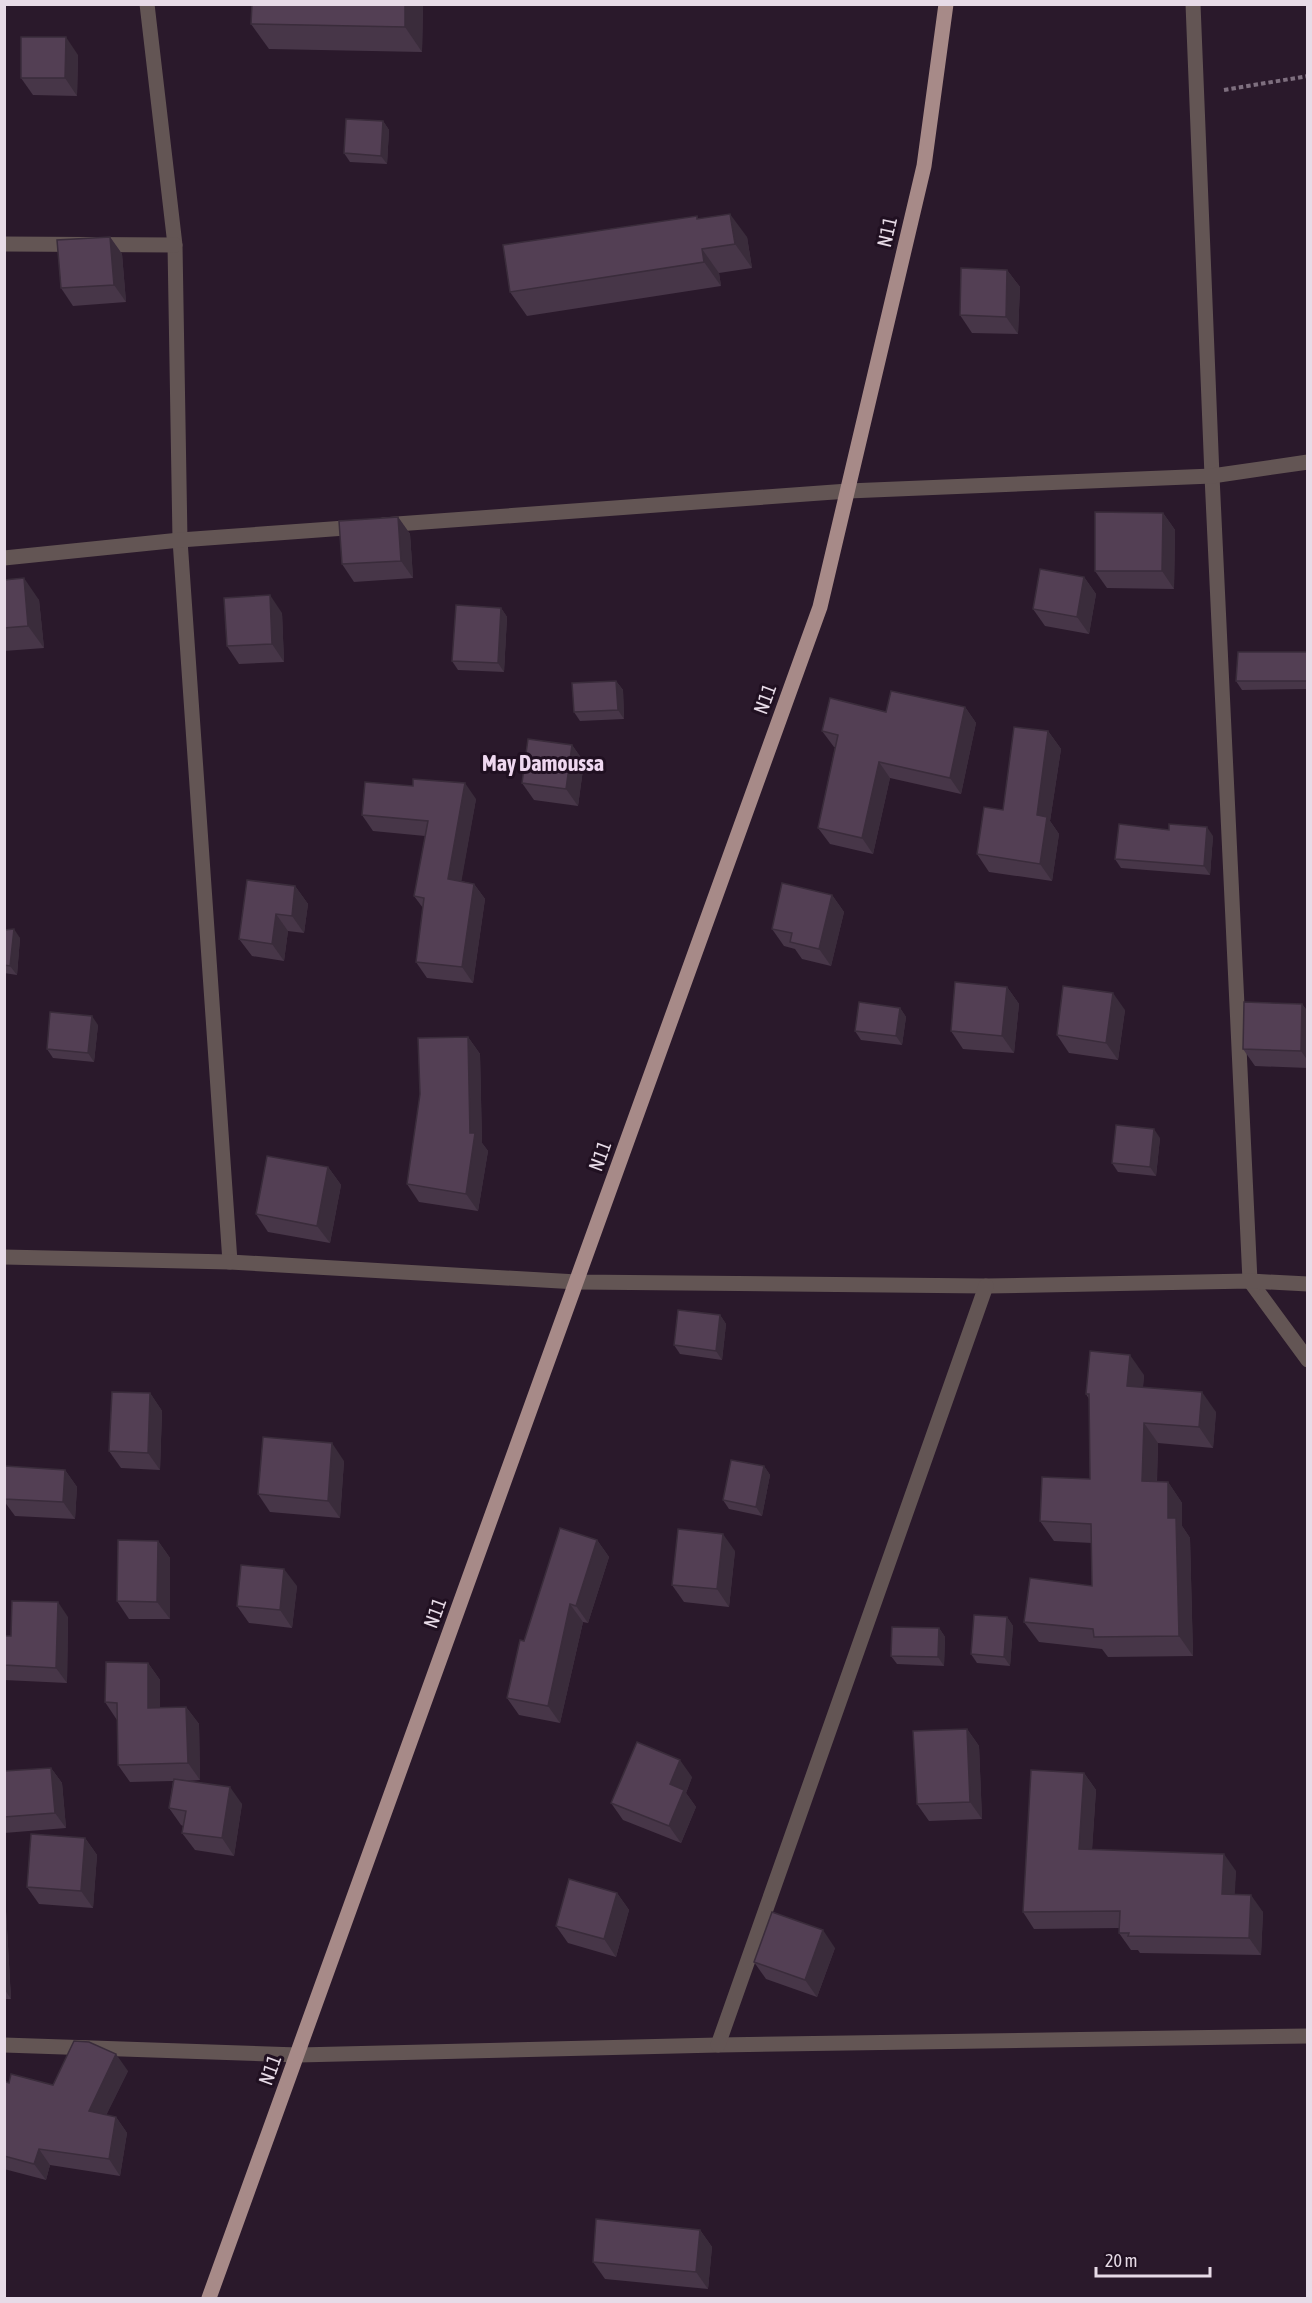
<svg xmlns="http://www.w3.org/2000/svg" width="1312" height="2303" viewBox="0 0 1312 2303" font-family="'Asap Condensed',sans-serif">
	<rect width="100%" height="100%" fill="#2a192b"/>
	<g fill="none" stroke-linecap="round" stroke-linejoin="round">
		<polyline stroke="#7e6f7f" stroke-width="4" stroke-dasharray="4.5 3" stroke-linecap="butt" points="1224,90 1308,76"/>
		<g stroke="#635554" stroke-width="15">
			<polyline points="147,4 175,245 180,540 230,1262"/>
			<polyline points="1193,4 1212,476 1250,1281 1308,1360"/>
			<polyline points="4,244 175,245"/>
			<polyline points="383,525 848,491 1212,476 1308,462"/>
			<polyline points="4,558 180,540 359,527"/>
			<polyline points="4,1257 230,1262 577,1282 986,1286 1250,1281 1308,1284"/>
			<polyline points="4,2045 298,2055 718,2045 1308,2036"/>
			<polyline points="718,2045 986,1286"/>
		</g>
		<polyline stroke="#a78a88" stroke-width="15" points="209,2298 820,607 924,166 946,4"/>
	</g>
	<g fill="#473648">
		<polygon points="423,4 422,52 269,49 251,24"/>
		<polygon points="78,55 77,96 33,95 21,78"/>
		<polygon points="383,121 389,130 387,164 350,162 344,153"/>
		<polygon points="697,216 698,219 747,237 752,268 719,273 721,286 527,316 510,292"/>
		<polygon points="110,237 122,254 126,302 73,306 61,288"/>
		<polygon points="1007,270 1020,287 1018,334 972,333 960,315"/>
		<polygon points="1163,513 1175,530 1174,589 1107,588 1095,571"/>
		<polygon points="398,517 410,534 413,578 354,582 342,564"/>
		<polygon points="1084,577 1096,594 1089,634 1045,626 1033,609"/>
		<polygon points="4,579 6,580 39,600 44,648 4,651"/>
		<polygon points="501,608 507,617 504,672 458,670 452,661"/>
		<polygon points="282,613 284,662 239,664 227,646"/>
		<polygon points="1308,652 1308,689 1242,690 1236,681"/>
		<polygon points="616,681 623,690 624,719 580,721 574,712"/>
		<polygon points="965,707 976,723 961,794 890,778 873,854 830,844 818,828 835,747 834,747 822,731 886,712"/>
		<polygon points="1048,731 1061,749 1050,821 1059,834 1052,881 989,872 977,854"/>
		<polygon points="572,745 584,762 578,806 534,800 522,783"/>
		<polygon points="476,799 461,881 474,884 485,899 473,983 427,978 416,962 423,908 414,896 425,836 373,831 362,815"/>
		<polygon points="1213,836 1210,875 1121,868 1115,859"/>
		<polygon points="295,886 308,904 304,933 288,931 284,961 252,956 239,939"/>
		<polygon points="832,895 844,912 831,966 802,959 795,949 784,946 772,929"/>
		<polygon points="4,930 20,938 17,975 4,973"/>
		<polygon points="1007,987 1019,1004 1014,1053 963,1049 951,1031"/>
		<polygon points="1302,1004 1308,1012 1308,1068 1255,1066 1243,1049"/>
		<polygon points="900,1008 906,1017 902,1045 861,1040 855,1031"/>
		<polygon points="1125,1010 1118,1060 1069,1053 1057,1035"/>
		<polygon points="98,1025 94,1062 53,1058 47,1049"/>
		<polygon points="468,1037 480,1054 482,1143 488,1151 478,1211 419,1202 407,1184"/>
		<polygon points="1160,1138 1156,1176 1118,1172 1112,1163"/>
		<polygon points="328,1167 341,1185 330,1243 268,1232 256,1214"/>
		<polygon points="720,1315 726,1324 722,1360 680,1354 674,1345"/>
		<polygon points="1144,1375 1143,1387 1216,1412 1213,1448 1158,1443 1157,1482 1168,1482 1182,1503 1182,1526 1190,1538 1193,1656 1108,1657 1102,1649 1039,1642 1024,1622 1092,1586 1092,1543 1054,1541 1040,1521 1090,1479 1089,1399 1086,1394"/>
		<polygon points="150,1393 162,1411 160,1470 121,1468 109,1451"/>
		<polygon points="344,1461 340,1518 270,1512 258,1494"/>
		<polygon points="5,1466 65,1470 77,1487 75,1519 15,1516 4,1501"/>
		<polygon points="764,1466 770,1475 762,1516 729,1509 723,1500"/>
		<polygon points="597,1540 609,1557 588,1623 583,1622 560,1723 519,1715 507,1698 524,1641"/>
		<polygon points="158,1541 170,1558 170,1619 129,1619 117,1601"/>
		<polygon points="735,1551 729,1607 684,1602 672,1585"/>
		<polygon points="297,1586 292,1628 249,1623 237,1606"/>
		<polygon points="68,1617 67,1683 4,1680 4,1636 11,1636"/>
		<polygon points="1007,1617 1013,1626 1010,1666 977,1663 971,1654"/>
		<polygon points="939,1628 945,1637 944,1666 897,1664 891,1656"/>
		<polygon points="148,1663 160,1680 160,1707 186,1707 199,1724 200,1780 186,1781 242,1804 234,1856 195,1850 182,1833 183,1826 181,1825 169,1808 173,1781 130,1782 118,1765 117,1720 105,1702"/>
		<polygon points="967,1729 979,1746 982,1819 929,1821 917,1804"/>
		<polygon points="51,1768 62,1783 66,1828 4,1833 4,1771"/>
		<polygon points="1084,1773 1096,1790 1092,1849 1236,1871 1234,1894 1263,1912 1261,1955 1140,1953 1138,1950 1131,1950 1119,1933 1119,1928 1034,1929 1023,1912"/>
		<polygon points="692,1777 686,1793 696,1807 681,1843 623,1820 611,1803"/>
		<polygon points="85,1838 97,1855 93,1908 39,1904 27,1887"/>
		<polygon points="617,1893 629,1910 616,1957 568,1943 556,1926"/>
		<polygon points="4,1909 6,1911 11,1999 4,1999"/>
		<polygon points="835,1948 817,1997 766,1979 754,1962"/>
		<polygon points="128,2071 106,2115 116,2117 127,2133 120,2176 50,2165 46,2180 4,2169 4,2081 9,2083 53,2085"/>
		<polygon points="700,2230 712,2247 708,2289 605,2279 593,2262"/>
	</g>
	<g fill="#3a2c3b">
		<polygon points="405,4 423,4 422,52 405,27"/>
		<polygon points="66,37 78,55 77,96 65,78"/>
		<polygon points="383,121 389,130 387,164 381,156"/>
		<polygon points="730,214 747,237 752,268 735,244"/>
		<polygon points="110,237 122,254 126,302 114,285"/>
		<polygon points="702,249 719,273 721,286 704,262"/>
		<polygon points="1007,270 1020,287 1018,334 1006,317"/>
		<polygon points="1163,513 1175,530 1174,589 1162,571"/>
		<polygon points="398,517 410,534 413,578 401,561"/>
		<polygon points="1084,577 1096,594 1089,634 1077,617"/>
		<polygon points="24,578 39,600 44,648 28,626"/>
		<polygon points="270,595 282,613 284,662 272,644"/>
		<polygon points="501,608 507,617 504,672 498,663"/>
		<polygon points="616,681 623,690 624,719 618,710"/>
		<polygon points="965,707 976,723 961,794 950,778"/>
		<polygon points="1048,731 1061,749 1050,821 1059,834 1052,881 1040,864 1037,815"/>
		<polygon points="572,745 584,762 578,806 566,789"/>
		<polygon points="879,762 890,778 873,854 862,838"/>
		<polygon points="465,783 476,799 459,895 448,879"/>
		<polygon points="1207,827 1213,836 1210,875 1204,866"/>
		<polygon points="474,884 485,899 473,983 462,967"/>
		<polygon points="295,886 308,904 304,933 292,916"/>
		<polygon points="832,895 844,912 831,966 819,949"/>
		<polygon points="276,914 288,931 284,961 272,944"/>
		<polygon points="14,929 20,938 17,975 10,966"/>
		<polygon points="1007,987 1019,1004 1014,1053 1002,1036"/>
		<polygon points="1113,993 1125,1010 1118,1060 1106,1043"/>
		<polygon points="1302,1004 1308,1012 1308,1061 1301,1051"/>
		<polygon points="900,1008 906,1017 902,1045 896,1036"/>
		<polygon points="92,1016 98,1025 94,1062 88,1053"/>
		<polygon points="468,1037 480,1054 482,1143 488,1151 478,1211 466,1194 470,1133"/>
		<polygon points="1154,1129 1160,1138 1156,1176 1150,1167"/>
		<polygon points="328,1167 341,1185 330,1243 317,1226"/>
		<polygon points="720,1315 726,1324 722,1360 716,1351"/>
		<polygon points="1130,1355 1144,1375 1141,1406 1127,1386"/>
		<polygon points="1202,1392 1216,1412 1213,1448 1199,1427"/>
		<polygon points="150,1393 162,1411 160,1470 148,1453"/>
		<polygon points="1144,1423 1158,1443 1156,1502 1142,1481"/>
		<polygon points="332,1443 344,1461 340,1518 328,1501"/>
		<polygon points="764,1466 770,1475 762,1516 756,1507"/>
		<polygon points="65,1470 77,1487 75,1519 63,1502"/>
		<polygon points="1168,1482 1182,1503 1182,1526 1190,1538 1193,1656 1179,1636 1168,1518"/>
		<polygon points="723,1534 735,1551 729,1607 717,1589"/>
		<polygon points="597,1540 609,1557 588,1623 576,1606"/>
		<polygon points="158,1541 170,1558 170,1619 157,1602"/>
		<polygon points="284,1569 297,1586 292,1628 280,1610"/>
		<polygon points="58,1602 68,1617 67,1683 56,1668"/>
		<polygon points="570,1604 583,1622 560,1723 548,1706"/>
		<polygon points="1007,1617 1013,1626 1010,1666 1004,1657"/>
		<polygon points="939,1628 945,1637 944,1666 938,1657"/>
		<polygon points="148,1663 160,1680 160,1725 148,1708"/>
		<polygon points="186,1707 199,1724 200,1780 188,1763"/>
		<polygon points="967,1729 979,1746 982,1819 970,1802"/>
		<polygon points="680,1760 692,1777 686,1793 696,1807 681,1843 669,1826 670,1784"/>
		<polygon points="51,1768 62,1783 66,1828 55,1813"/>
		<polygon points="1084,1773 1096,1790 1091,1866 1079,1849"/>
		<polygon points="230,1787 242,1804 234,1856 222,1838"/>
		<polygon points="85,1838 97,1855 93,1908 81,1891"/>
		<polygon points="1224,1854 1236,1871 1234,1911 1222,1894"/>
		<polygon points="617,1893 629,1910 616,1957 604,1939"/>
		<polygon points="1251,1895 1263,1912 1261,1955 1249,1938"/>
		<polygon points="4,1909 6,1911 11,1999 5,1990"/>
		<polygon points="823,1930 835,1948 817,1997 805,1980"/>
		<polygon points="116,2054 128,2071 100,2128 89,2111"/>
		<polygon points="116,2117 127,2133 120,2176 109,2159"/>
		<polygon points="39,2149 50,2165 46,2180 34,2164"/>
		<polygon points="700,2230 712,2247 708,2289 696,2272"/>
	</g>
	<g fill="#533f54" stroke="#3a2c3b" stroke-width="1.5">
		<polygon points="252,4 405,4 405,27 251,24"/>
		<polygon points="21,37 66,37 65,78 21,78"/>
		<polygon points="346,119 383,121 381,156 344,153"/>
		<polygon points="730,214 735,244 702,249 704,262 510,292 503,245 697,216 697,219"/>
		<polygon points="110,237 114,285 61,288 57,240"/>
		<polygon points="961,268 1007,270 1006,317 960,315"/>
		<polygon points="1095,512 1163,513 1162,571 1095,571"/>
		<polygon points="398,517 401,561 342,564 339,521"/>
		<polygon points="1040,569 1084,577 1077,617 1033,609"/>
		<polygon points="24,578 28,626 4,628 4,580"/>
		<polygon points="270,595 272,644 227,646 224,598"/>
		<polygon points="456,605 501,608 498,663 452,661"/>
		<polygon points="1238,652 1308,652 1308,681 1236,681"/>
		<polygon points="616,681 618,710 574,712 572,683"/>
		<polygon points="891,691 965,707 950,778 879,762 862,838 818,828 838,735 822,731 830,698 886,712"/>
		<polygon points="1014,727 1048,731 1037,815 1047,817 1040,864 977,854 984,807 1003,810"/>
		<polygon points="528,739 572,745 566,789 522,783"/>
		<polygon points="413,779 465,783 448,879 474,884 462,967 416,962 424,898 414,896 428,821 362,815 365,782 413,786"/>
		<polygon points="1119,824 1169,830 1169,824 1207,827 1204,866 1115,859"/>
		<polygon points="247,880 295,886 292,916 276,914 272,944 239,939"/>
		<polygon points="782,883 832,895 819,949 790,942 792,933 772,929"/>
		<polygon points="14,929 10,966 4,965 4,930"/>
		<polygon points="955,982 1007,987 1002,1036 951,1031"/>
		<polygon points="1063,986 1113,993 1106,1043 1057,1035"/>
		<polygon points="859,1002 900,1008 896,1036 855,1031"/>
		<polygon points="1244,1002 1302,1004 1301,1051 1243,1049"/>
		<polygon points="50,1012 92,1016 88,1053 47,1049"/>
		<polygon points="468,1037 470,1133 475,1133 466,1194 407,1184 420,1094 418,1038"/>
		<polygon points="1116,1125 1154,1129 1150,1167 1112,1163"/>
		<polygon points="267,1156 328,1167 317,1226 256,1214"/>
		<polygon points="678,1310 720,1315 716,1351 674,1345"/>
		<polygon points="1090,1351 1130,1355 1127,1386 1202,1392 1199,1427 1144,1423 1142,1481 1168,1482 1168,1518 1176,1518 1179,1636 1094,1637 1093,1629 1024,1622 1030,1578 1092,1586 1091,1524 1040,1521 1042,1477 1090,1479 1089,1394 1086,1394"/>
		<polygon points="112,1392 150,1393 148,1453 109,1451"/>
		<polygon points="263,1437 332,1443 328,1501 258,1494"/>
		<polygon points="731,1460 764,1466 756,1507 723,1500"/>
		<polygon points="5,1466 65,1470 63,1502 4,1499"/>
		<polygon points="560,1528 597,1540 576,1606 570,1604 548,1706 507,1698 520,1640 524,1641"/>
		<polygon points="678,1529 723,1534 717,1589 672,1585"/>
		<polygon points="118,1540 158,1541 157,1602 117,1601"/>
		<polygon points="241,1565 284,1569 280,1610 237,1606"/>
		<polygon points="12,1601 58,1602 56,1668 4,1665 4,1636 11,1636"/>
		<polygon points="974,1615 1007,1617 1004,1657 971,1654"/>
		<polygon points="892,1627 939,1628 938,1657 891,1656"/>
		<polygon points="106,1662 148,1663 148,1708 186,1707 188,1763 118,1765 117,1703 105,1702"/>
		<polygon points="967,1729 970,1802 917,1804 913,1731"/>
		<polygon points="637,1742 680,1760 670,1784 684,1790 669,1826 611,1803"/>
		<polygon points="51,1768 55,1813 4,1817 4,1771"/>
		<polygon points="1031,1770 1084,1773 1079,1849 1224,1854 1222,1894 1251,1895 1249,1938 1128,1936 1129,1933 1119,1933 1120,1911 1023,1912"/>
		<polygon points="174,1779 230,1787 222,1838 182,1833 186,1811 169,1808"/>
		<polygon points="31,1834 85,1838 81,1891 27,1887"/>
		<polygon points="569,1879 617,1893 604,1939 556,1926"/>
		<polygon points="772,1912 823,1930 805,1980 754,1962"/>
		<polygon points="74,2041 89,2042 116,2054 89,2111 116,2117 109,2159 39,2149 34,2164 4,2156 4,2081 9,2083 11,2074 53,2085"/>
		<polygon points="596,2219 700,2230 696,2272 593,2262"/>
	</g>
	<g text-anchor="middle" stroke-width="6" stroke-linejoin="round" paint-order="stroke">
		<g font-size="20" fill="#e7dbe7" stroke="#201021">
			<text transform="translate(887 232) rotate(-77)" y="7">N11</text>
			<text transform="translate(765 699) rotate(-70)" y="7">N11</text>
			<text transform="translate(600 1156) rotate(-70)" y="7">N11</text>
			<text transform="translate(435 1613) rotate(-70)" y="7">N11</text>
			<text transform="translate(270 2070) rotate(-70)" y="7">N11</text>
		</g>
		<g font-size="22" font-weight="bold" fill="#efd8f0" stroke="#201021">
			<text x="543" y="771">May Damoussa</text>
		</g>
	</g>
	<rect width="1312" height="2303" fill="none" stroke="#e7dbe7" stroke-width="12"/>
	<path d="M1096 2267v9h114v-9" fill="none" stroke="#e7dbe7" stroke-width="3"/>
	<text x="1105" y="2267" font-size="18" fill="#e7dbe7" stroke="#201021" stroke-width="4.5" paint-order="stroke">20 m</text>
</svg>
